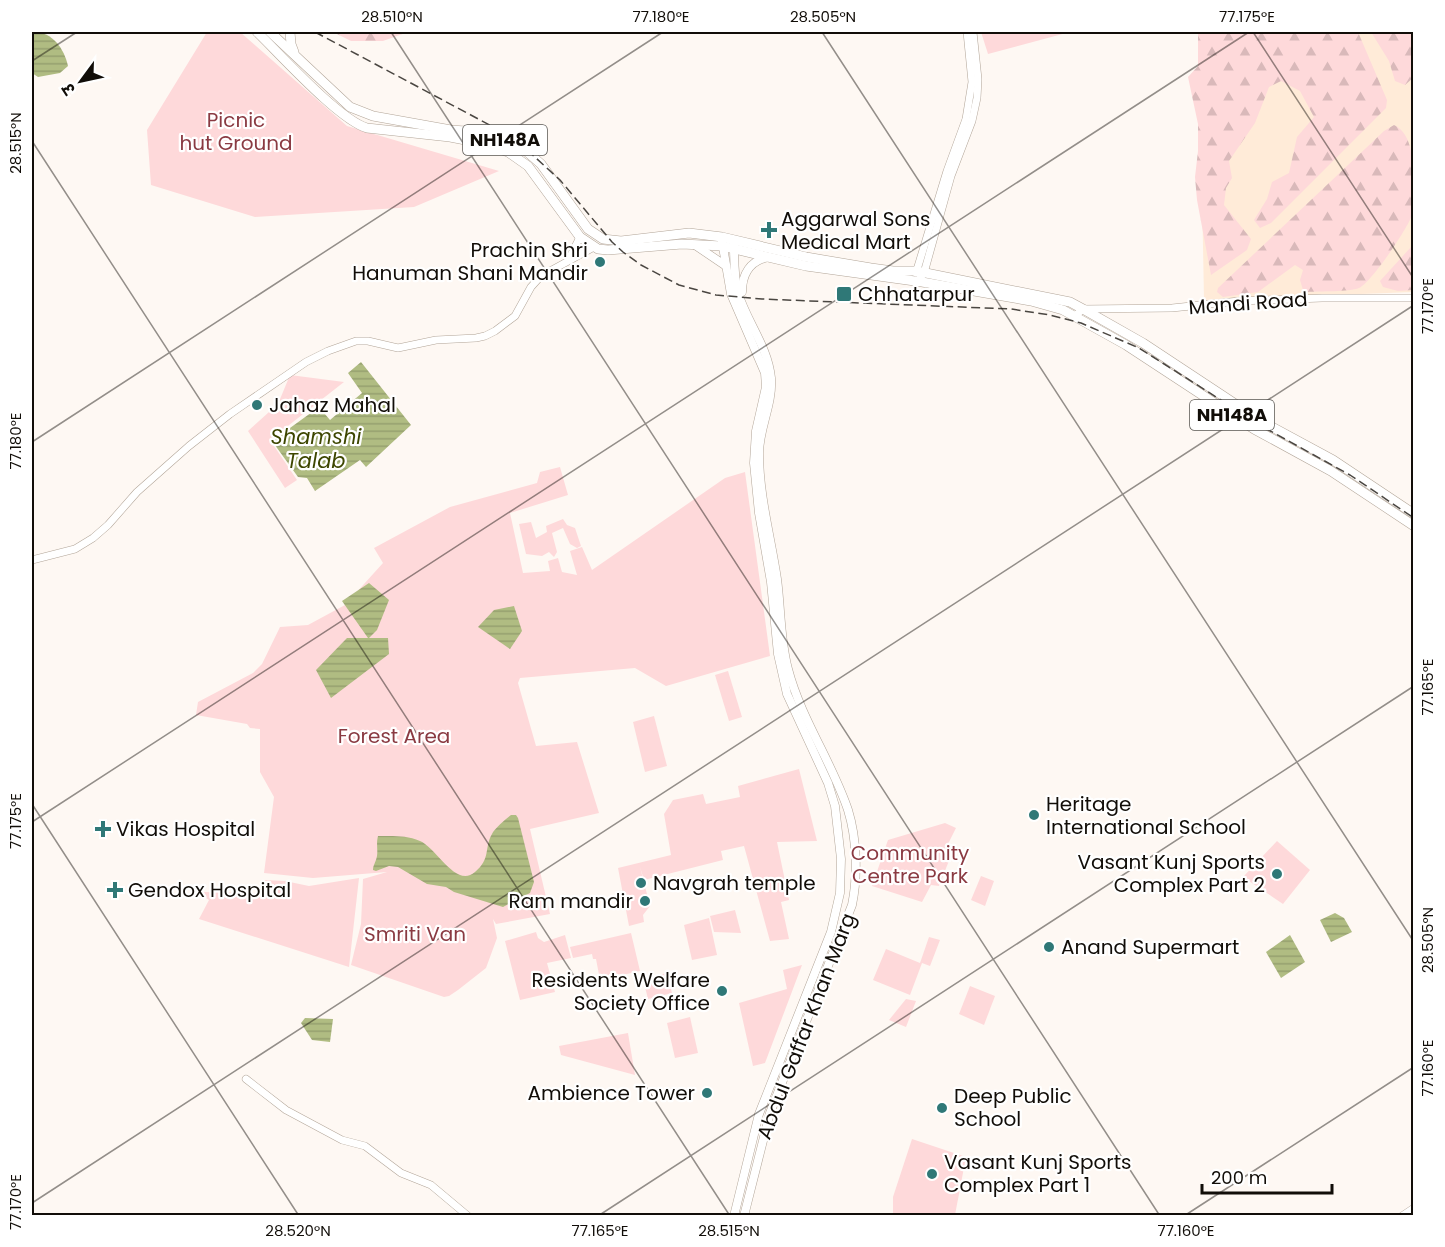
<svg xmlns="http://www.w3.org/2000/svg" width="1445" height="1247" viewBox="0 0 1445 1247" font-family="Poppins,'Noto Sans Devanagari',sans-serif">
	<defs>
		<pattern id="forest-firs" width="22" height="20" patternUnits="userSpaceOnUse" patternTransform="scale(1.5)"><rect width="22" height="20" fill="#fed9da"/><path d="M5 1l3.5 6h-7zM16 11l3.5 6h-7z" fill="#d9b9ba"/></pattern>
		<pattern id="water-rules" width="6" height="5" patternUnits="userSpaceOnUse" patternTransform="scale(1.5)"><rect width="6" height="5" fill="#b0bc82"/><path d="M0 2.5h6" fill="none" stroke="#96a06f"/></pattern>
	</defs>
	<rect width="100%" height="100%" fill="#fef8f3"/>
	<polygon fill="#ffebd8" points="1199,32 1413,32 1413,292 1204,300"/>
	<g fill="url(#forest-firs)">
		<polygon points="333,32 408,32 383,41 351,41"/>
		<polygon points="1198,32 1358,32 1387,100 1386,108 1271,223 1260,228 1254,220 1267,199 1272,182 1289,173 1297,137 1314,117 1300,91 1281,81 1269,87 1255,123 1229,161 1232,178 1226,188 1224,205 1251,239 1247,250 1211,275 1197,200 1195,177 1198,151 1198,124 1188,77 1198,66"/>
		<polygon points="1371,32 1413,32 1413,78 1405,85 1395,81 1389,61"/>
		<path d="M 1394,125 C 1415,134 1414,173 1414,192 C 1414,199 1415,208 1412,215 C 1408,228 1371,283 1359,288 C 1349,292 1320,291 1308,292 L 1303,290 L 1300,280 L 1303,270 L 1295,265 L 1258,292 L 1223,297 L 1217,292 L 1218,288 L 1384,131 Z"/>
		<polygon points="1413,240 1413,290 1398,291 1383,287 1380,281 1411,247"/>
	</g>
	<g fill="#fed9da">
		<polygon points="207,32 240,32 347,126 499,171 414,207 255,217 151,185 147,130"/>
		<polygon points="981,32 1070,32 988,54"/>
		<polygon points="290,375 344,382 270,440 297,480 285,488 248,431 278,404"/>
		<polygon points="560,467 568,495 510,513 523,573 550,571 548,561 558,558 562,572 577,575 570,551 582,547 592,570 725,478 745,472 770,656 666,686 635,668 520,678 518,683 536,746 577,742 599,813 530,829 550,914 496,924 493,919 497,938 486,968 458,990 449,996 444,997 351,965 361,924 363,879 387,872 313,878 264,873 274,797 260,772 260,729 250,728 247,724 196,715 198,702 253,673 262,664 280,627 308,625 345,605 383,563 374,548 450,507 537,483 540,472"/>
		<polygon points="563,519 567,525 575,528 581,546 577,548 570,544 563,528 552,533 557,552 554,557 549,552 542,556 526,554 519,524 531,522 536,538 547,532 546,526"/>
		<polygon points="728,671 742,717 729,721 715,675"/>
		<polygon points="654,716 667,766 645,772 633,722"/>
		<polygon points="799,769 817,841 777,842 789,900 781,902 789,939 770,941 744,846 721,851 723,860 644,880 640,867 650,906 643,915 644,922 629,926 618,868 671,855 664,814 673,800 703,794 706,804 740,797 738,786"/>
		<polygon points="945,823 956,828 947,846 954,848 939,886 931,885 922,902 872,886 888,840"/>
		<polygon points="1277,841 1310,870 1283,904 1243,877"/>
		<polygon points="981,876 994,881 985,906 971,900"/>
		<polygon points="359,878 349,967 199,919 209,900 202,895 202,892 259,893 264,880 285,881 309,886"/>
		<polygon points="735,910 741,933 714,932 710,916"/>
		<polygon points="709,918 717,955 692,960 684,925"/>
		<polygon points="536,932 538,938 544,942 565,935 571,958 547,963 555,992 520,1000 505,941"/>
		<polygon points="631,933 640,971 600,980 596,959 593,959 592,954 573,958 570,947"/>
		<polygon points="929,937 940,940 930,966 922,963 910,995 873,980 886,949 920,963"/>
		<polygon points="802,965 765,1063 753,1066 739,1003 787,989 783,970"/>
		<polygon points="667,973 672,993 648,999 643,979"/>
		<polygon points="970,986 995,996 984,1025 959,1014"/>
		<polygon points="906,999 916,1001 906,1027 889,1020"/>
		<polygon points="690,1017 698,1053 675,1058 667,1023"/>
		<polygon points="628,1033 635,1075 561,1055 559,1046"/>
		<polygon points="912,1139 966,1157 955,1215 893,1215 893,1197"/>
	</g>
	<g fill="url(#water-rules)">
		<path d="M 32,32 C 52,31 64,48 68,66 L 60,73 L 38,77 L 32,73 Z"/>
		<polygon points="361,362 411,425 366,467 360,460 315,491 307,478 298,477 272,441 319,407 330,420 362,393 348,373"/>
		<polygon points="369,583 389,600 377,630 369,638 388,638 389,654 331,698 316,670 347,638 368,638 342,601"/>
		<polygon points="514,606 522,631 510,649 478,627 494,610"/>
		<path d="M 511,815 L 516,815 L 518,818 L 534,882 L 530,893 L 503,907 L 454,892 L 446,887 L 427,884 L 398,867 L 389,866 L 376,871 L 373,870 C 373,865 376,862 377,856 C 378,849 376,844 378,836 C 393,836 406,835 420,841 C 437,848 456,889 475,872 C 491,859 484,848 492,834 C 494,829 507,818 511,815 Z"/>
		<polygon points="1335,913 1344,918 1352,932 1331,942 1320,920"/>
		<polygon points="1290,935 1305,962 1281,978 1266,952"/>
		<polygon points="305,1018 333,1019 330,1042 312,1040 301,1023"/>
	</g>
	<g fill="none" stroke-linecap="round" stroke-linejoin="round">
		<g stroke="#b2a598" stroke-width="8">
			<g id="secondary">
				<polyline points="569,259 580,237"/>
				<polyline points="916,273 947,171 966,119 972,82 967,32"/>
				<polyline points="917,282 924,273 951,176 972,121 977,98 978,79 973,32"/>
				<polyline points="1075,316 1083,309 1172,308 1239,301 1322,298 1414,298"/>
				<polyline points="32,560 75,549 93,538 108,525 137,492 189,446 230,414 306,362 328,351 356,341 368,341 398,348 436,340 476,338 485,336 495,331 515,316 531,287 541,276 594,247"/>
				<polyline points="246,1079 286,1110 342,1140 365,1146 401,1173 431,1185 468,1216"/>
				<polyline points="1402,1216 1414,1208"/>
			</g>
		</g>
		<g stroke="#b2a598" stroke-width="9">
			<g id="primary">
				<polyline points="722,241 731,294 765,373 766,387 756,431 754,463 759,513 771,582 778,654 787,694 828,783 835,806 841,859 840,893 831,932 759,1114 734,1216"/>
				<path d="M 734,244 C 734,260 734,278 738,293 C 747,322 768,347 771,378 C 773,404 759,428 759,453 C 759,496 771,538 777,579 C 781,609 780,640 788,669 C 801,719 832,762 848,810 C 857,839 858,876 852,905 L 770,1113 L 744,1216"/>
				<polyline points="695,245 726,266"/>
				<path d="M 742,292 C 742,274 750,261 768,257"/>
			</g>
		</g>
		<g stroke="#b2a598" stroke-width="10">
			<g id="highway">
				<path d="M 257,32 C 280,54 339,120 367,128 L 450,137 L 486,144 L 508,152 L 528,166 L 580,237 L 598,249 L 608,250 L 682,244 L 722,246 L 806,266 L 922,282 L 1031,301 L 1063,310 L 1126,345 L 1254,429 L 1331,471 L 1414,526"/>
				<polyline points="270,32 350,107 373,116 451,130 480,132 499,137 525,150 541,164 588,229 603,239 621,241 689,233 722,237 806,257 871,268 893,271 916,271 1070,302 1083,309 1143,343 1261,421 1333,460 1414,514"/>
				<polyline points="290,32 291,44 294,52"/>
			</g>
		</g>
		<use href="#secondary" stroke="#fff" stroke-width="7"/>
		<use href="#primary" stroke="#fff" stroke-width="8"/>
		<use href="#highway" stroke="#fff" stroke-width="9"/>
		<polyline stroke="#4a4641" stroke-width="1.5" stroke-dasharray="9 4.5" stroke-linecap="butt" points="315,32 514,138 560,180 612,242 623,252 641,265 679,285 716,295 762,299 1011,309 1050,315 1081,323 1139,348 1265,428 1350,475 1414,518"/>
	</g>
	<path fill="none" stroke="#110d08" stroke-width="1.5" stroke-opacity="0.45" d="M 391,32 L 1160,1216M 822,32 L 1414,942M 1253,32 L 1414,279M 32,61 L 77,32M 32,141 L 730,1216M 32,442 L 663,32M 32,804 L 299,1216M 32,822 L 1249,32M 32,1203 L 1414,305M 598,1216 L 1414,686M 1184,1216 L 1414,1067"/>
	<g fill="#2f7877" stroke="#fff" stroke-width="2">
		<path d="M766 221h6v6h6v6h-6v6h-6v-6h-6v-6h6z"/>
		<circle cx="600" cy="262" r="6"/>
		<rect x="836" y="286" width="16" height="16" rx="3"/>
		<circle cx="257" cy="405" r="6"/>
		<circle cx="1034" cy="815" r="6"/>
		<path d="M100 820h6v6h6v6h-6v6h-6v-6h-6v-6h6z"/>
		<circle cx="1277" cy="874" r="6"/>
		<circle cx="641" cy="883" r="6"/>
		<path d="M112 881h6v6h6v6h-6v6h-6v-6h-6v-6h6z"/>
		<circle cx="645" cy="901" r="6"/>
		<circle cx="1049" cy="947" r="6"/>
		<circle cx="722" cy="991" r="6"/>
		<circle cx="707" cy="1093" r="6"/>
		<circle cx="942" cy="1108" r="6"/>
		<circle cx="932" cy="1174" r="6"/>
	</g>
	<g text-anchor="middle" stroke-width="4.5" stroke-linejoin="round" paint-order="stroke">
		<g fill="#fff" stroke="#585652" stroke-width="1.5">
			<rect x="463" y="125" width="84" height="30" rx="4.5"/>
			<rect x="1190" y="400" width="84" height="30" rx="4.5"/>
		</g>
		<g font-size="18" font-weight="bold" fill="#110d08">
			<text x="505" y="146">NH148A</text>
			<text x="1232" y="421">NH148A</text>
		</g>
		<g font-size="20" fill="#8a3a42" stroke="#fff">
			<text x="236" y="127">Picnic<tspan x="236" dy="23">hut Ground</tspan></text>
			<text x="394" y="743">Forest Area</text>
			<text x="910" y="860">Community<tspan x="910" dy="23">Centre Park</tspan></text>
			<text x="415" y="941">Smriti Van</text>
		</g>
		<g font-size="20" fill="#110d08" stroke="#fff" text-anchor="start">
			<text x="781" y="226">Aggarwal Sons<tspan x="781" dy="23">Medical Mart</tspan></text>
			<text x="588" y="257" text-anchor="end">Prachin Shri<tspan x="588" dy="23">Hanuman Shani Mandir</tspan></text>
			<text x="858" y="301">Chhatarpur</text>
			<text x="269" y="412">Jahaz Mahal</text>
			<text x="1046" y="811">Heritage<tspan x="1046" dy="23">International School</tspan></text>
			<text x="116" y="836">Vikas Hospital</text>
			<text x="1265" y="869" text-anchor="end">Vasant Kunj Sports<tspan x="1265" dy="23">Complex Part 2</tspan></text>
			<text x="653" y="890">Navgrah temple</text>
			<text x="128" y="897">Gendox Hospital</text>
			<text x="633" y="908" text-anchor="end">Ram mandir</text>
			<text x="1061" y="954">Anand Supermart</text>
			<text x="710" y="987" text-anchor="end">Residents Welfare<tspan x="710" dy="23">Society Office</tspan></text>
			<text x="695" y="1100" text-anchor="end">Ambience Tower</text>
			<text x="954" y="1103">Deep Public<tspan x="954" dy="23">School</tspan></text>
			<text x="944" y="1169">Vasant Kunj Sports<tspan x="944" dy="23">Complex Part 1</tspan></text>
		</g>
		<g font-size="20" fill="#110d08" stroke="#fff">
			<text transform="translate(1248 303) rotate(-4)" y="7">Mandi Road</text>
			<text transform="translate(806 1026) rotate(-69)" y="7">Abdul Gaffar Khan Marg</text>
		</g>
		<g font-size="21" font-style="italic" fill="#3d4600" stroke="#fff">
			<text x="316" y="444">Shamshi<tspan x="316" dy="24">Talab</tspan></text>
		</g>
	</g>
	<rect width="1445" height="1247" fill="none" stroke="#ffffff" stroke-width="66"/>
	<g transform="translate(81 81) rotate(237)" stroke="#ffffff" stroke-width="4.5" paint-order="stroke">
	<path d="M0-4.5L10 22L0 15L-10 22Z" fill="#110d08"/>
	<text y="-9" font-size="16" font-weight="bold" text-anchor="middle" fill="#110d08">उ</text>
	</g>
	<path d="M1202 1184v9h130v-9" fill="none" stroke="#110d08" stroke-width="3"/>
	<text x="1211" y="1184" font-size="18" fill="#110d08" stroke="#ffffff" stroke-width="4.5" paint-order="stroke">200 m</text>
	<rect x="33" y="33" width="1379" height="1181" fill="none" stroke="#110d08" stroke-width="2"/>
	<g font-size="15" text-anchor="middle" fill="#110d08">
		<text x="392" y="22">28.510°N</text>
		<text x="661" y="22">77.180°E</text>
		<text x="823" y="22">28.505°N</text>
		<text x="1247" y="22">77.175°E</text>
		<text transform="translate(16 143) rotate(-90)" y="5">28.515°N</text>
		<text transform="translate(1428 306) rotate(-90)" y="5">77.170°E</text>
		<text transform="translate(16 441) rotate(-90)" y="5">77.180°E</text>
		<text transform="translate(1428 687) rotate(-90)" y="5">77.165°E</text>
		<text transform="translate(16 821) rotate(-90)" y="5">77.175°E</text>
		<text transform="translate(1428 940) rotate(-90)" y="5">28.505°N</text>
		<text transform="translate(1428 1068) rotate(-90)" y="5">77.160°E</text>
		<text transform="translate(16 1202) rotate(-90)" y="5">77.170°E</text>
		<text x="298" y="1236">28.520°N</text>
		<text x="600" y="1236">77.165°E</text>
		<text x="729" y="1236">28.515°N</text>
		<text x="1186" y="1236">77.160°E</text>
	</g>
</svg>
